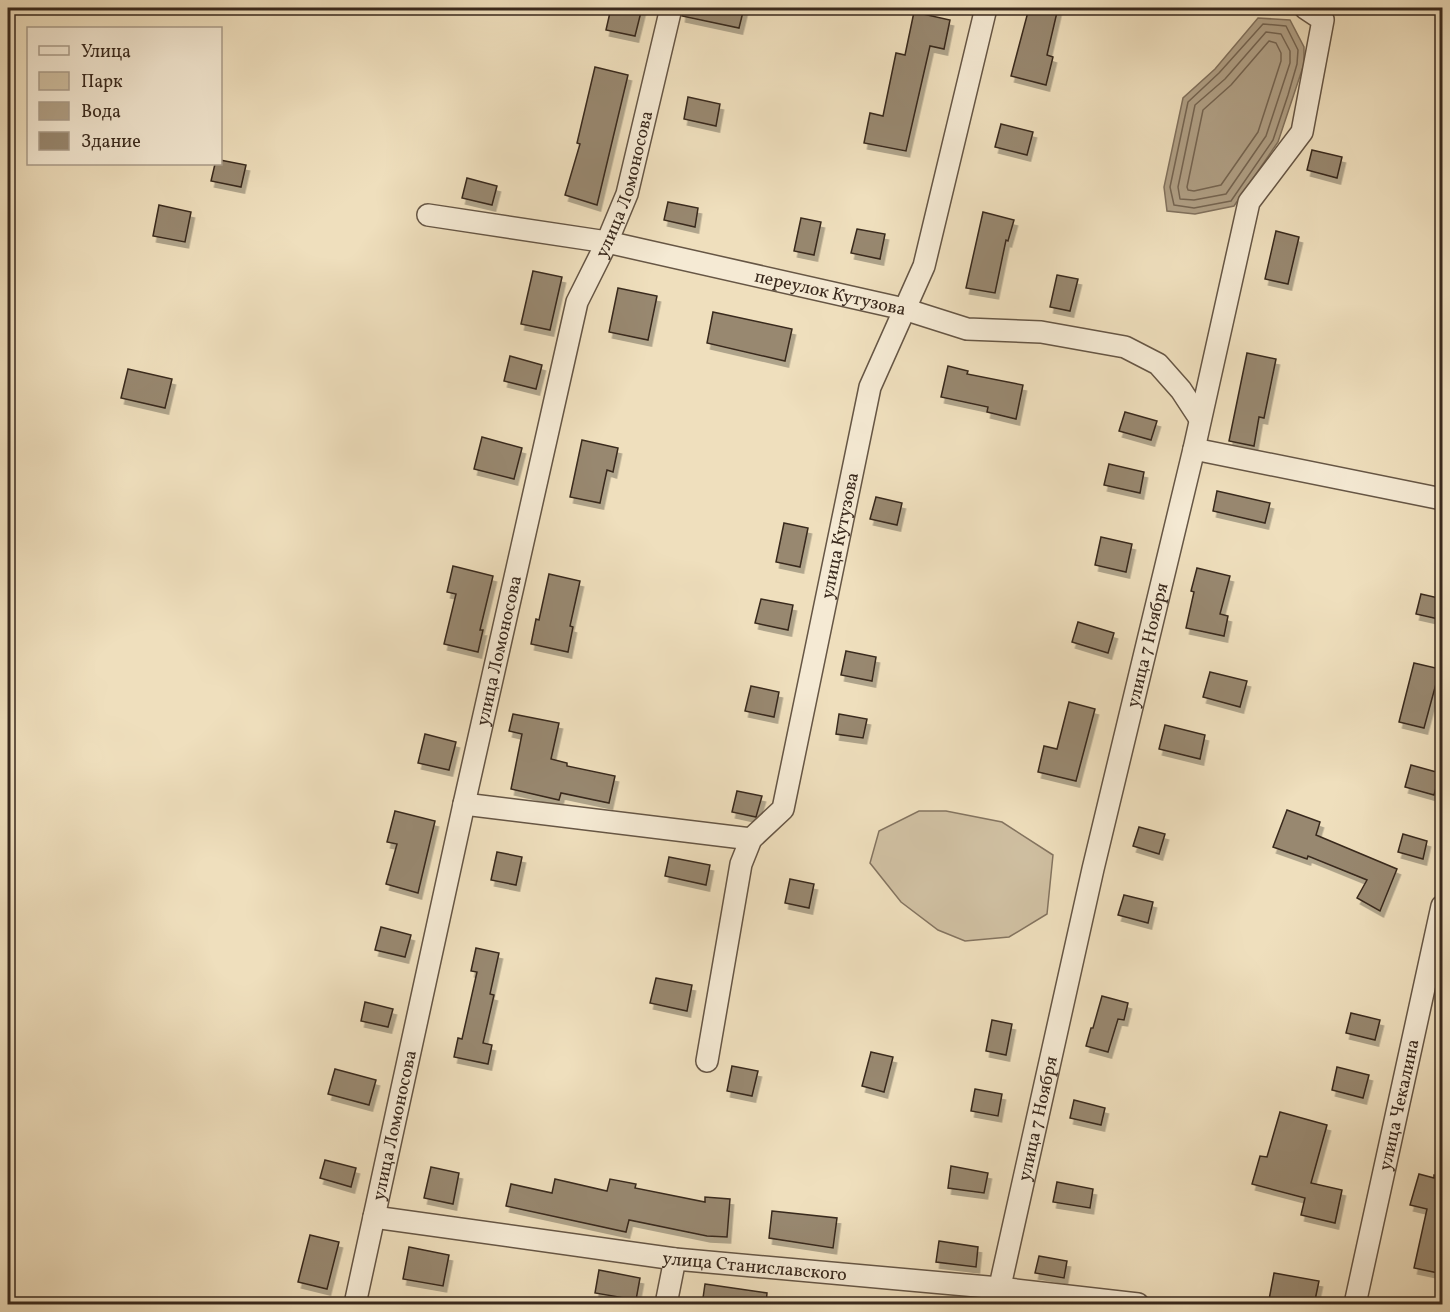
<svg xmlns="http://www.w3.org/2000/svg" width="1450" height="1312" viewBox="0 0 1450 1312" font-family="Vollkorn,serif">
	<defs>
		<filter id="shadow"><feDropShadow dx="3.5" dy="6" stdDeviation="0" flood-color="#0004"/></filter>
	</defs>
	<rect width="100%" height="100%" fill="#efdfbd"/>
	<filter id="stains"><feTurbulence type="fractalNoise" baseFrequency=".00333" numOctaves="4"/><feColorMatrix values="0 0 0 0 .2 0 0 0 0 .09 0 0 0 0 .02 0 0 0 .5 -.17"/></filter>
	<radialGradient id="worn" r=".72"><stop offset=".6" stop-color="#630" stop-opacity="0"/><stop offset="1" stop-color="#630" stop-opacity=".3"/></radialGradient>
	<polygon fill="#d0c0a2" stroke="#847460" stroke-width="1.5" points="919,811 946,811 1002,822 1053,855 1047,914 1009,937 965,941 938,930 901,902 870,863 879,831"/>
	<polygon fill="#b1a187" stroke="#81715d" stroke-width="1.5" points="1258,18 1290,20 1304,47 1304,64 1278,142 1234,206 1195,214 1167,211 1164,187 1183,98 1215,69"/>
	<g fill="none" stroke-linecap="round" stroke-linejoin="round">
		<g stroke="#756552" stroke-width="1.5">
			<polygon points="1263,24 1286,26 1298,50 1297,64 1288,95 1273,140 1231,201 1194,208 1174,205 1170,187 1188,102 1219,73"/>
			<polygon points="1266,32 1281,34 1290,51 1290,63 1266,136 1226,194 1194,200 1180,199 1178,187 1195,105 1225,79"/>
			<polygon points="1269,41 1276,43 1281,53 1281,61 1258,132 1221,185 1194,191 1188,190 1187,187 1203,110 1231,85"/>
		</g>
	</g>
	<g fill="#988870" stroke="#39291d" stroke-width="1.5" filter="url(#shadow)">
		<polygon points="611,8 642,8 635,36 606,30"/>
		<polygon points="683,8 744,8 739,28 682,16"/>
		<polygon points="1029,8 1058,8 1047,55 1053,57 1046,85 1011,76"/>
		<polygon points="914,12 950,20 944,49 930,46 906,151 864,143 870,113 883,116 896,53 905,55"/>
		<polygon points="595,67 628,75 597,205 565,195 580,144 577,143"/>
		<polygon points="688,97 720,104 716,126 684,119"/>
		<polygon points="1001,124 1033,132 1027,155 995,147"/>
		<polygon points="1312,150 1342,157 1337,178 1307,170"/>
		<polygon points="220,160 246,165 241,187 211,181 215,164 220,164"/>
		<polygon points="467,178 497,186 492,205 462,198"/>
		<polygon points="668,202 698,208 695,227 664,220"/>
		<polygon points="159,205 191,212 185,242 153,236"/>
		<polygon points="983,212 1014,220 1008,241 1006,240 995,293 966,288"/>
		<polygon points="801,218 821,222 814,255 794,251"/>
		<polygon points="857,229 885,234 880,259 851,253"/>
		<polygon points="1276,231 1299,237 1288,284 1265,279"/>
		<polygon points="533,271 562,277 550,330 521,324"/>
		<polygon points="1057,275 1078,279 1070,311 1050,307"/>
		<polygon points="618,288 657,296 648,340 609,332"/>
		<polygon points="713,312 792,329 785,361 707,343"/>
		<polygon points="1247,353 1276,359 1264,418 1259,417 1254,446 1229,441"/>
		<polygon points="510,356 542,365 536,389 504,381"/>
		<polygon points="948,366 968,371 967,374 1023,385 1016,419 987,412 988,407 941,397"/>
		<polygon points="128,369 172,379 165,408 121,398"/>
		<polygon points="1125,412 1157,421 1151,440 1119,431"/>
		<polygon points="482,437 522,448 514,479 474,469"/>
		<polygon points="582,440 618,448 613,472 607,470 600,503 570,497"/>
		<polygon points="1109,464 1144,472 1140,493 1104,485"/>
		<polygon points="1217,491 1270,503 1265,523 1213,511"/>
		<polygon points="876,497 902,503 897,525 870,519"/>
		<polygon points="784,523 808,528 800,567 776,562"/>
		<polygon points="1101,537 1132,544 1126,572 1095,565"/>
		<polygon points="453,566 493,576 480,630 483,630 478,652 444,644 456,594 447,592"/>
		<polygon points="1197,568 1230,576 1220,614 1228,616 1224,636 1186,628 1194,592 1191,591"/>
		<polygon points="549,574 580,581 570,626 573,627 568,652 531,644 536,619 539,620"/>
		<polygon points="1421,594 1443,599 1443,620 1416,614"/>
		<polygon points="761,599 793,605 788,630 755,623"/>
		<polygon points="1078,622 1114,633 1108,653 1072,642"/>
		<polygon points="846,651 876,657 872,681 841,675"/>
		<polygon points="1414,663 1440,669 1424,728 1399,722"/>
		<polygon points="1210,672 1247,681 1240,707 1203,697"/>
		<polygon points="751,686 779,692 774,717 745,711"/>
		<polygon points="1069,702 1095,709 1076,781 1038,772 1044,746 1057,749"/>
		<polygon points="513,714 559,723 551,759 567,763 567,766 615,776 609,803 561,793 559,800 511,789 522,734 509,731"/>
		<polygon points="839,714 867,719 863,738 836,734"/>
		<polygon points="1165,725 1205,735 1200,759 1159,749"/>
		<polygon points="425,734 456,742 449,770 418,763"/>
		<polygon points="1411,765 1440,773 1434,795 1405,787"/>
		<polygon points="737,791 762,796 756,817 732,812"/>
		<polygon points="1287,810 1320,822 1316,835 1397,869 1380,911 1357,898 1367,880 1308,856 1307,859 1273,847"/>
		<polygon points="395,811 435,821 418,893 386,884 397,844 387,842"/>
		<polygon points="1139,827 1165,834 1159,854 1133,846"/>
		<polygon points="1403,834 1427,841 1423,859 1398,852"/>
		<polygon points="497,852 522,857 516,885 491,880"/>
		<polygon points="669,857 710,865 706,885 665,876"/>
		<polygon points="790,879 814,884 809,908 785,903"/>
		<polygon points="1124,895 1153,902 1148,923 1118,915"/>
		<polygon points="381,927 411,935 405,957 375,950"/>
		<polygon points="476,948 499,953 490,994 494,995 483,1043 492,1045 488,1064 454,1057 458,1038 462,1039 477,972 471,971"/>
		<polygon points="656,978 692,985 687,1011 650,1003"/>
		<polygon points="1102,996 1128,1003 1124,1020 1118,1019 1108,1052 1086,1046 1091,1028 1093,1028"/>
		<polygon points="365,1002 393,1009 388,1027 361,1021"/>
		<polygon points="1351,1013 1380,1020 1375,1040 1346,1033"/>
		<polygon points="992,1020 1012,1024 1006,1055 986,1051"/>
		<polygon points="871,1052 893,1057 884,1092 862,1086"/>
		<polygon points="732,1066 758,1071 752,1096 727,1091"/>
		<polygon points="1337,1067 1369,1075 1363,1098 1332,1090"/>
		<polygon points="335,1069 376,1080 369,1105 328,1094"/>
		<polygon points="975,1089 1002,1094 998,1116 971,1111"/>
		<polygon points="1074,1100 1105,1108 1101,1125 1070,1118"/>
		<polygon points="1280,1112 1327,1125 1311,1183 1342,1190 1335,1223 1301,1215 1305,1198 1252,1184 1260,1156 1267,1157"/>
		<polygon points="325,1160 356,1168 351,1187 320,1178"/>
		<polygon points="951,1166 988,1173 984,1193 948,1188"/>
		<polygon points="431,1167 459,1173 453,1204 424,1198"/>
		<polygon points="1419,1174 1434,1178 1434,1175 1443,1176 1443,1274 1414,1268 1427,1209 1410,1205"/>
		<polygon points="555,1179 607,1191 610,1179 636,1184 635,1188 705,1202 705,1197 730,1199 727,1237 707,1236 629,1220 626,1232 506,1206 511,1184 552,1193"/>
		<polygon points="1057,1182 1093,1189 1090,1208 1053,1202"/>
		<polygon points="772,1211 837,1218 833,1248 769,1238"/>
		<polygon points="310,1235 339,1242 327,1289 298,1282"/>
		<polygon points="939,1241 978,1247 976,1267 936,1262"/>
		<polygon points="409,1247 449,1255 443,1286 403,1279"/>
		<polygon points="1039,1256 1067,1261 1064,1278 1035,1273"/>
		<polygon points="599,1270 640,1278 636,1300 595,1293"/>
		<polygon points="1274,1273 1319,1281 1314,1305 1268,1305"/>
		<polygon points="705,1284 767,1293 766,1305 702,1305"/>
	</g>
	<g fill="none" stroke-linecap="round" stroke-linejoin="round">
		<g stroke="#665645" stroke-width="24">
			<g id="minor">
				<path id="s1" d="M 428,215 L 607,242 L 904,309 L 967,329 L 1041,332 L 1125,347 L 1158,364 L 1181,390 L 1200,419"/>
				<polyline points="1194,449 1442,499"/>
				<polyline points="464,804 751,839"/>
				<path id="s2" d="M 707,1061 L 741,864 L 751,839 L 783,809 L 870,387 L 924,266 L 986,8"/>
				<path id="s3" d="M 374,1217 L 675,1259 L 999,1288 L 1138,1304"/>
				<path id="s4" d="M 355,1304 L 464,804 L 577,302 L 607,242 L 627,194 L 671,8"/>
				<polyline points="666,1304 675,1259"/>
				<path id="s5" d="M 996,1304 L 1093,869 L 1194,449 L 1249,202 L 1302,132 L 1323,20 L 1305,8"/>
				<path id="s6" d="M 1355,1304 L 1442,906"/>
			</g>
		</g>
		<use href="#minor" stroke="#f5ead4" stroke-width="21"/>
	</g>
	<g text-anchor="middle" stroke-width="5" stroke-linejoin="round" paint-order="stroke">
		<g font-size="18" fill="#39291d" stroke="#f5ead4">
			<text dy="6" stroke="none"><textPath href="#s4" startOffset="1154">улица Ломоносова</textPath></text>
			<text dy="6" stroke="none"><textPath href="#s1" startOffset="410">переулок Кутузова</textPath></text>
			<text dy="6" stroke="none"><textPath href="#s2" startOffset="550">улица Кутузова</textPath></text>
			<text dy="6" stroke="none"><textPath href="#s5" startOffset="676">улица 7 Ноября</textPath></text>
			<text dy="6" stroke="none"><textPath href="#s4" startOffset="669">улица Ломоносова</textPath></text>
			<text dy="6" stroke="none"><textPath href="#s6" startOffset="204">улица Чекалина</textPath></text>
			<text dy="6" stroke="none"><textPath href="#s5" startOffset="190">улица 7 Ноября</textPath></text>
			<text dy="6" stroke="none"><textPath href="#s4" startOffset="183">улица Ломоносова</textPath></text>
			<text dy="6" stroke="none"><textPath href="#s3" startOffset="384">улица Станиславского</textPath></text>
		</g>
	</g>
	<rect width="1450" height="1312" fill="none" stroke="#efdfbd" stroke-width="30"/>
	<rect x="9" y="9" width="1432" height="1294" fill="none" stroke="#39291d" stroke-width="3"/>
	<rect x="15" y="15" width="1420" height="1282" fill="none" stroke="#39291d" stroke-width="1.5"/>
	<rect x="27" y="27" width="195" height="138" fill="#f5ead4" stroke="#aa9d8b" stroke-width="1.5"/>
	<rect x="39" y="46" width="30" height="9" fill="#f5ead4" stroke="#aa9d8b" stroke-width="1.5"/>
	<text x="81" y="57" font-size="18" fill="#39291d">Улица</text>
	<rect x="39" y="72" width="30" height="18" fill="#d0c0a2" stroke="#aa9d8b" stroke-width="1.5"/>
	<text x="81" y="87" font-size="18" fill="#39291d">Парк</text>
	<rect x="39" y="102" width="30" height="18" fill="#b1a187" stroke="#aa9d8b" stroke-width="1.5"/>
	<text x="81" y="117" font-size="18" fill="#39291d">Вода</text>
	<rect x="39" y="132" width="30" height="18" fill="#988870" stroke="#aa9d8b" stroke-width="1.5"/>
	<text x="81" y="147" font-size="18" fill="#39291d">Здание</text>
	<rect width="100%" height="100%" filter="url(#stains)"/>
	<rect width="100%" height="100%" fill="url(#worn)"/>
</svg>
